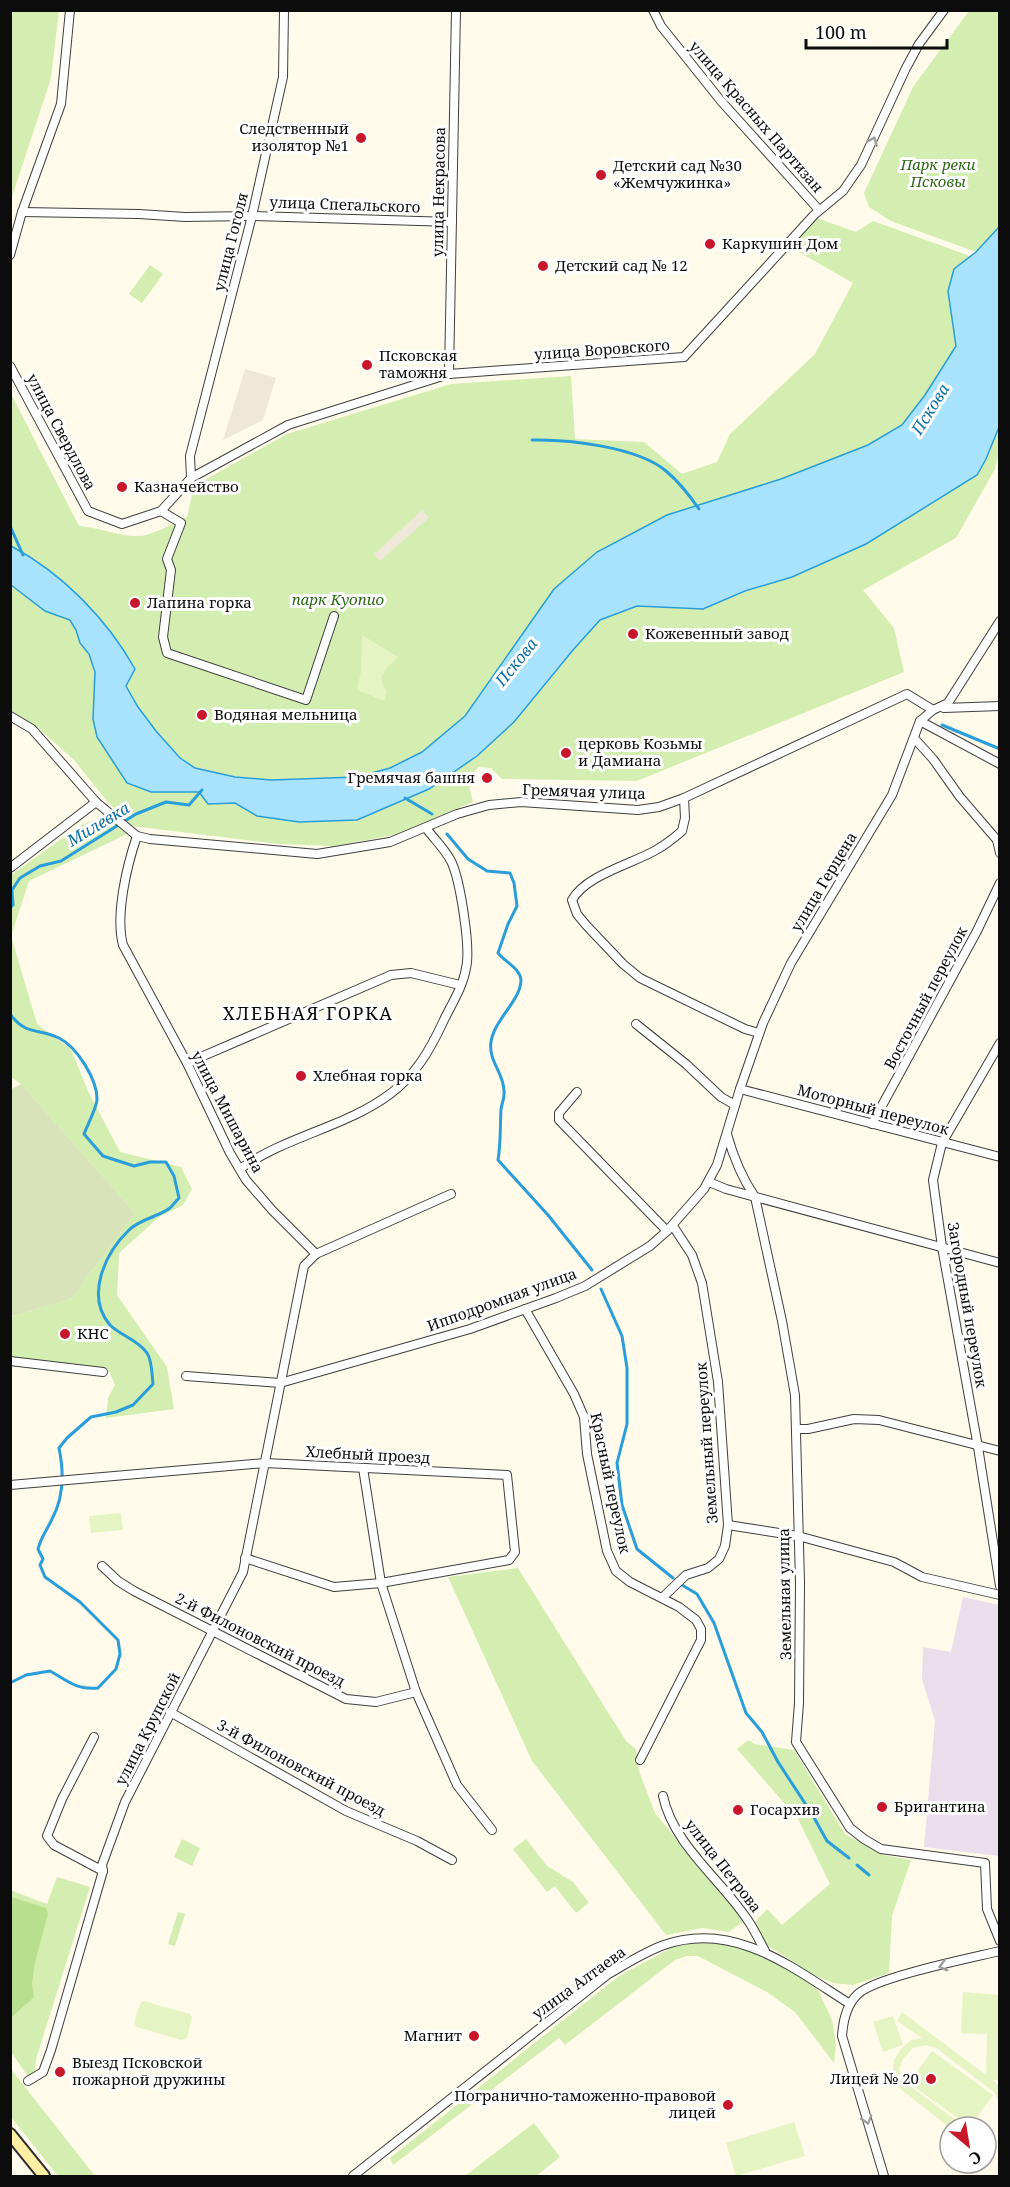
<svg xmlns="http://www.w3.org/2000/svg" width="1010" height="2187" viewBox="0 0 1010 2187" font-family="'Noto Serif',serif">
	<rect width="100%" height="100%" fill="#fffaea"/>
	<polygon fill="#eadeec" points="963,1597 999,1605 999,1856 924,1847 935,1721 922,1679 923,1647 951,1652"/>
	<g fill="#d4edb0">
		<polygon points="11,10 59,11 51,78 11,200"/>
		<polygon points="969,11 999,11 999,227 976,252 891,221 869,207 864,193 913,87"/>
		<path d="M 817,218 L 856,232 L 873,221 L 970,256 L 954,269 L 948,291 L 956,346 L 925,395 L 902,425 L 868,445 L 781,479 L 667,515 L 500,667 L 465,716 L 422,752 L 390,768 L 357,777 L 271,780 L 235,777 L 195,768 L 180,758 L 156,731 L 138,707 L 126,686 L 135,669 L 64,582 L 11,546 L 10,392 L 79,526 C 100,527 128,540 146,535 C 160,531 174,523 187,517 L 194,486 L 287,434 L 451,384 L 571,376 L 575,439 L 644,442 L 682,474 L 717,462 L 730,434 L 815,354 L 853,283 L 790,247 Z"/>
		<polygon points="150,265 163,274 142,303 129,294"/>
		<polygon points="999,427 999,452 995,469 956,538 863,590 894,628 904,672 637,781 502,779 491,768 479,767 467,777 473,802 394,835 334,846 279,844 132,826 107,801 74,760 36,726 11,712 10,585 45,611 70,620 77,631 80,643 89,654 95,672 93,719 106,749 127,783 199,792 208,804 235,803 257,816 477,756 514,722 573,650 600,620 637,606 703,609 866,544 977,475"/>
		<polygon points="104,815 127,834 29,881 11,936 37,1024 71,1049 88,1091 120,1152 181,1167 192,1189 183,1205 159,1217 119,1253 117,1295 167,1367 174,1409 106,1418 108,1398 115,1385 109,1371 11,1358 10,1321 13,1316 71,1299 135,1213 21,1084 11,1077 11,875 78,827"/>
		<polygon points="518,1568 626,1741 636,1749 639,1771 655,1813 744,1921 729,1932 702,1928 666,1935 532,1761 448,1577"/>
		<polygon points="748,1740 755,1744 794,1750 845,1834 883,1855 911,1860 892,1916 889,1973 853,1985 833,1983 814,1975 765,1944 754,1923 767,1909 782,1925 830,1884 798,1819 737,1749"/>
		<polygon points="182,1839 200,1848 192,1866 174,1857"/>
		<polygon points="526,1839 547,1866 573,1882 589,1903 576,1913 555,1886 547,1892 513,1849"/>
		<polygon points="57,1877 90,1887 36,2059 34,2085 11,2052 10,1890 47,1904"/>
		<polygon points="178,1912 185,1914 175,1946 168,1944"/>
		<polygon points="701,1941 722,1943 760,1952 807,1979 819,1992 832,2020 836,2044 834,2063 795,2012 767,1992 698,1956 687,1956 675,1960 565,2045 559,2038 393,2165 390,2158 619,1976 671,1948"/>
		<polygon points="10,2068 95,2176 58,2176 11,2117"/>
		<polygon points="534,2123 560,2157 536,2176 465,2176"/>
	</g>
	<polygon fill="#b8df8e" points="11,1897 46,1908 48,1914 35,1962 32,1984 34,1997 13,2016 10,2015"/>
	<polygon fill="#d8e3ba" points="21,1084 135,1213 71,1299 13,1316 10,1314 10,1090"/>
	<g fill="#e6f3c3">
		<polygon points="362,635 398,657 387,668 381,678 383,686 387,691 384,701 357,690 361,671"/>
		<polygon points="121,1513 123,1530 91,1533 89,1516"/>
		<polygon points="963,1992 999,1995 999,2080 993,2080 999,2086 999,2102 994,2092 936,2048 926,2045 913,2048 903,2059 899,2069 905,2082 965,2127 950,2128 898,2087 893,2071 894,2060 901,2049 911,2040 922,2038 897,2021 902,2012 986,2075 987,2029 986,2034 961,2033"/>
		<polygon points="143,2001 190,2014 192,2018 187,2038 181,2040 137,2027 134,2023 140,2004"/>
		<polygon points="893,2016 903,2045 883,2052 873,2022"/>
		<polygon points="932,2051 993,2095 970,2127 909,2083"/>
		<polygon points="794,2122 805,2156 736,2176 726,2143"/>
	</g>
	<g fill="#efe8d9">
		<polygon points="245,369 276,378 263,420 223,440"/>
		<polygon points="422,510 429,518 380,561 374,554"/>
	</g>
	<path fill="#a9e2fc" stroke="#299eda" stroke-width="1.5" d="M 999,227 L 999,427 L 986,459 L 977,475 L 866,544 L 792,577 L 745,591 L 703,609 L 637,606 L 600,620 L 573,650 L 514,722 L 477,756 L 429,789 L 357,820 L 299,822 L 257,816 L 235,803 L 208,804 L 199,792 L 151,792 L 127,783 L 97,737 L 93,719 L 95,672 L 89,654 L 80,643 L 76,630 L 70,620 L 45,611 L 11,585 L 11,546 C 62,573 107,619 135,669 L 126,686 L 138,707 L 156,731 L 180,758 L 195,768 L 235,777 L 271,780 L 357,777 L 390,768 L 422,752 L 465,716 L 554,589 L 597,552 L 667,515 L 781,479 L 868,445 L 902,425 L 925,395 L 956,346 L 948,291 L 954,269 L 976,252 Z"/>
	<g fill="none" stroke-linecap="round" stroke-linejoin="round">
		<g stroke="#299eda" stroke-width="3">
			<path d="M 532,440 C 567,439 638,447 666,471 C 678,481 690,496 699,509"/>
			<polyline points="10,526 23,555"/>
			<polyline points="942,725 1000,749"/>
			<polyline points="405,798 432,814"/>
			<path d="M 447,834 L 468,859 L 487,871 L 510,873 L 514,883 L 517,906 L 508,924 L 498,953 C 505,962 520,968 521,980 C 521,1000 494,1020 491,1042 C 488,1061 504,1073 504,1091 C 505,1097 502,1103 501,1109 C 500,1126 501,1143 498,1160 L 548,1215 L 592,1270"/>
			<polyline points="10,908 13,905 12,890 20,878 40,866 61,861 136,814 166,802 189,805 202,790"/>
			<path d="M 10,1014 C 26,1036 39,1028 59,1038 C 77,1047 97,1079 97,1099 C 97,1107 87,1126 84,1134 L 103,1156 L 134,1166 L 150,1162 L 166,1162 L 174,1176 L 179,1198 C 176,1201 173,1205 170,1208 C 158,1217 140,1219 129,1230 C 105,1253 85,1296 110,1325 C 121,1336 137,1339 147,1353 C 152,1360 152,1375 153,1384 L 133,1405 L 116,1412 L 91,1417 L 67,1438 L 59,1448 C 64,1472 64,1497 52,1519 C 47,1530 41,1537 38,1549 L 43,1559 L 40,1565 L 45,1577 L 80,1602 L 118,1640 L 120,1654 L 116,1669 L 98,1688 C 76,1690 68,1681 50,1671 L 26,1675 L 10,1683"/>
			<polyline points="601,1289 622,1336 627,1368 627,1424 617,1463 622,1505 637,1549 673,1578"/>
			<polyline points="682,1585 697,1594 714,1623 746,1713 762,1732 778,1762 812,1814 827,1841 849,1858"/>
			<polyline points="857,1865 869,1875"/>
		</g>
		<g stroke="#3f3f3f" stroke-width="10">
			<g id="minor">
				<polyline points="653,10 661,26 721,101 819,210"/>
				<polyline points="22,212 139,214 185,217 252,216 452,222"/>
				<polyline points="10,255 22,212 61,104 70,10"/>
				<polyline points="10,366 88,511 122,524 161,511 191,478 288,425 449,374 684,357 814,215 843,191 861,165 906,68 919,44 944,10"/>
				<polyline points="449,374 456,10"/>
				<polyline points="191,478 190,456 252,216 283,77 284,10"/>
				<polyline points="161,511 181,523 167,559 171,570 163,637 167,653 306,700 334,616"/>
				<polyline points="944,708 1000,706"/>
				<polyline points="10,716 32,729 96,802 137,836 150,839 317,854 390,842 457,814 489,805 521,802 638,810 659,807 684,798 907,694 933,710"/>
				<polyline points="920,721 1000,764"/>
				<polyline points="914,738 933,759 960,797 997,840 1000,853"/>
				<path d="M 684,798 L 685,818 L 682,831 C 674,838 665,845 656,850 C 632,864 586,875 572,900 L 577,914 L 586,925 L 623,964 L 640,978 L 745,1029 L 759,1033"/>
				<polyline points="10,868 96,802"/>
				<polyline points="636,1024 686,1064 721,1097 735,1105"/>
				<polyline points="1000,1043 942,1143 933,1180 942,1247 978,1447 1000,1586"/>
				<polyline points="187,1063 391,975 411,973 460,985"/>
				<polyline points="740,1089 1000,1157"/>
				<polyline points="577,1092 559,1113 559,1120 667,1231"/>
				<polyline points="872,1124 977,931 1000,883"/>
				<path d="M 727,1134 C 733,1156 742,1178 755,1197 L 782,1321 L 795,1395 L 800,1582 L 799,1703 L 796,1742 L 850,1828 L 864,1839 L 881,1849 L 985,1863 L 987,1909 L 1000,1941"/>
				<path d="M 240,1169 C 286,1136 346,1127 390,1094 C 415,1076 430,1050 443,1022 C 451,1005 463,987 466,968 C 471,948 460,879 451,861 C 445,849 434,839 426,828"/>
				<polyline points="709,1182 726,1189 1000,1263"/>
				<polyline points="316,1254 451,1194"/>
				<polyline points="525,1309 574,1394 584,1417 587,1454 607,1551 616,1571 630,1582 679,1607 696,1620 701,1629 701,1640 640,1760"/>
				<polyline points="10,1361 103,1372"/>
				<polyline points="186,1376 280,1383 470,1329 556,1298 585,1286 650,1246 667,1231 704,1189 717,1165 740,1089 763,1023 791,963 892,795 920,721 933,710 948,703 1000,621"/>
				<polyline points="796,1429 808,1429 854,1419 879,1420 1000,1451"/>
				<polyline points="363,1468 381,1583 416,1692 457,1785 492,1830"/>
				<polyline points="10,1485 265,1463 507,1475 515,1552 509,1560 381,1583 334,1587 245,1558"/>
				<polyline points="728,1525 798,1536 894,1562 922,1577 1000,1595"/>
				<polyline points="102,1566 118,1581 134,1591 346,1699 376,1702 416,1692"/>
				<polyline points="662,1598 686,1575 708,1568 719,1559 725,1546 728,1525 718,1382 702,1283 692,1255 673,1226"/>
				<polyline points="170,1712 346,1811 417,1841 452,1860"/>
				<polyline points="94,1737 62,1799 47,1836 54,1845 103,1871"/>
				<path d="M 663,1796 C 673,1845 723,1881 749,1922 C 755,1931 760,1942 765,1951"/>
				<path d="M 28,2081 L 43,2072 L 51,2050 L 103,1871 L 102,1865 L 125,1802 L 243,1572 L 304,1266 L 316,1254 L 272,1210 L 246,1180 L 230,1153 L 187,1063 L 123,945 C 115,915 127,865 137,836"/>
				<path d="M 353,2176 L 607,1975 C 626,1964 644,1952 664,1945 C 735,1920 794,1969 850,2004"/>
				<path d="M 884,2176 L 842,2036 C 843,2021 846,2005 858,1994 C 876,1977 971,1958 1000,1951"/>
			</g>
		</g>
		<g stroke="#2e2e2e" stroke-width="14">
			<polyline id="secondary" points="10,2134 44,2176"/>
		</g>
		<use href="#minor" stroke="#fff" stroke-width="8"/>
		<use href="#secondary" stroke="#fff0a5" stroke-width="10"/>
	</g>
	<defs><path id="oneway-chevron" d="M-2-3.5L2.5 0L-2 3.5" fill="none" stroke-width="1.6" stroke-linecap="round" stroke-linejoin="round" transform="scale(1.5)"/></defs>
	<g stroke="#9e9e9e">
		<use href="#oneway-chevron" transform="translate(873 141) rotate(-66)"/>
		<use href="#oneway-chevron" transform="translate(943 1966) rotate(165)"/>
		<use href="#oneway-chevron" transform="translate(867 2120) rotate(73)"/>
	</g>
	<g fill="#c8172b" stroke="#fff" stroke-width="2">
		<circle cx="361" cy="138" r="6"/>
		<circle cx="601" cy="175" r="6"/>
		<circle cx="710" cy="244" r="6"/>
		<circle cx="543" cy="266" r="6"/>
		<circle cx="367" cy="365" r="6"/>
		<circle cx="122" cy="487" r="6"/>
		<circle cx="135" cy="603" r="6"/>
		<circle cx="633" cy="634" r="6"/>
		<circle cx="202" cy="715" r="6"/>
		<circle cx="566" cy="753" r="6"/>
		<circle cx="487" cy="778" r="6"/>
		<circle cx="301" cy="1076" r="6"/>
		<circle cx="65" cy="1334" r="6"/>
		<circle cx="882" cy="1807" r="6"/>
		<circle cx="738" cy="1810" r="6"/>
		<circle cx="474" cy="2036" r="6"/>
		<circle cx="60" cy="2072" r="6"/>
		<circle cx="931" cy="2079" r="6"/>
		<circle cx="728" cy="2105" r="6"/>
	</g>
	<g text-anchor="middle" stroke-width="6" stroke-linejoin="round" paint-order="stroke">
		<g font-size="15" fill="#0c0c0c" stroke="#fff">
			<text transform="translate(756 117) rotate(49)" y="5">улица Красных Партизан</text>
			<text transform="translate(439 192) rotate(-89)" y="5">улица Некрасова</text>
			<text transform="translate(345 205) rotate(2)" y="5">улица Спегальского</text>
			<text transform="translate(231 242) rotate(-76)" y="5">улица Гоголя</text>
			<text transform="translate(602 350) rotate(-4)" y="5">улица Воровского</text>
			<text transform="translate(61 432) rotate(62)" y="5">улица Свердлова</text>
			<text transform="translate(584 792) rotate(2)" y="5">Гремячая улица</text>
			<text transform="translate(824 882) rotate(-59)" y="5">улица Герцена</text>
			<text transform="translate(926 998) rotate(-62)" y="5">Восточный переулок</text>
			<text transform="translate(873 1110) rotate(15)" y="5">Моторный переулок</text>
			<text transform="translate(227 1112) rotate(62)" y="5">улица Мишарина</text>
			<text transform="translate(502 1300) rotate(-20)" y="5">Ипподромная улица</text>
			<text transform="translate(967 1305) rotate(80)" y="5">Загородный переулок</text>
			<text transform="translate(707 1443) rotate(-94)" y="5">Земельный переулок</text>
			<text transform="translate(368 1455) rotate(3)" y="5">Хлебный проезд</text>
			<text transform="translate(610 1483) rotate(78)" y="5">Красный переулок</text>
			<text transform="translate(785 1594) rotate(-91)" y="5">Земельная улица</text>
			<text transform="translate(260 1640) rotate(27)" y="5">2-й Филоновский проезд</text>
			<text transform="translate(148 1729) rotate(-63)" y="5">улица Крупской</text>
			<text transform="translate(301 1768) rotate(28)" y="5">3-й Филоновский проезд</text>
			<text transform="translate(723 1866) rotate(52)" y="5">улица Петрова</text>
			<text transform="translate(579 1983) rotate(-36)" y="5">улица Алтаева</text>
		</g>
		<g font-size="15" fill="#0c0c0c" stroke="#fff" text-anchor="start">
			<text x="349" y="134" text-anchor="end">Следственный<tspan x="349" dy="17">изолятор №1</tspan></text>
			<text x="613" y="171">Детский сад №30<tspan x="613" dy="17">«Жемчужинка»</tspan></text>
			<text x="722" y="249">Каркушин Дом</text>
			<text x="555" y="271">Детский сад № 12</text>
			<text x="379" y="361">Псковская<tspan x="379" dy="17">таможня</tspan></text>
			<text x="134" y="492">Казначейство</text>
			<text x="147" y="608">Лапина горка</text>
			<text x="645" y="639">Кожевенный завод</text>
			<text x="214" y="720">Водяная мельница</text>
			<text x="578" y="749">церковь Козьмы<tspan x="578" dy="17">и Дамиана</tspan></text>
			<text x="475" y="783" text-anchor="end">Гремячая башня</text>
			<text x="313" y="1081">Хлебная горка</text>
			<text x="77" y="1339">КНС</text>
			<text x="894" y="1812">Бригантина</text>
			<text x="750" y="1815">Госархив</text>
			<text x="462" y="2041" text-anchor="end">Магнит</text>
			<text x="72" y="2068">Выезд Псковской<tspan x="72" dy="17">пожарной дружины</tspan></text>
			<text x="919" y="2084" text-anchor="end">Лицей № 20</text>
			<text x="716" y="2101" text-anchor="end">Погранично-таможенно-правовой<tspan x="716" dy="17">лицей</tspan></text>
		</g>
		<g font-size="15" font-style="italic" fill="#2d6917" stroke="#fff">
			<text x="938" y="170">Парк реки<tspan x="938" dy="17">Псковы</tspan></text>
			<text x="338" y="605">парк Куопио</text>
		</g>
		<g font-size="16" font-style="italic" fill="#0a6da8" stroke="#fff">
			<text transform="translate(930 409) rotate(-58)" y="6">Пскова</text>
			<text transform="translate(516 662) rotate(-51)" y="6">Пскова</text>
			<text transform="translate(98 824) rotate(-31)" y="6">Милевка</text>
		</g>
		<g font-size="18" letter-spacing="1.5" fill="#0c0c0c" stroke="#fff">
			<text x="308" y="1020">ХЛЕБНАЯ ГОРКА</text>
		</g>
	</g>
	<rect width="1010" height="2187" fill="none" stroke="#0c0c0c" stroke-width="24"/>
	<g transform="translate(968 2145) rotate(150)"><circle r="28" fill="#ffffff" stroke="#9e9e9e" stroke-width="1.5"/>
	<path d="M0-4.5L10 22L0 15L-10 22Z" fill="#c8172b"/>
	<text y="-9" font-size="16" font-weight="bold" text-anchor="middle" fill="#0c0c0c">С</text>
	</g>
	<path d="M806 39v9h141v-9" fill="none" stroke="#0c0c0c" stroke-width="3"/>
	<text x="815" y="39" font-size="18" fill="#0c0c0c" stroke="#ffffff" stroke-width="4.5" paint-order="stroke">100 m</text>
</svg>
